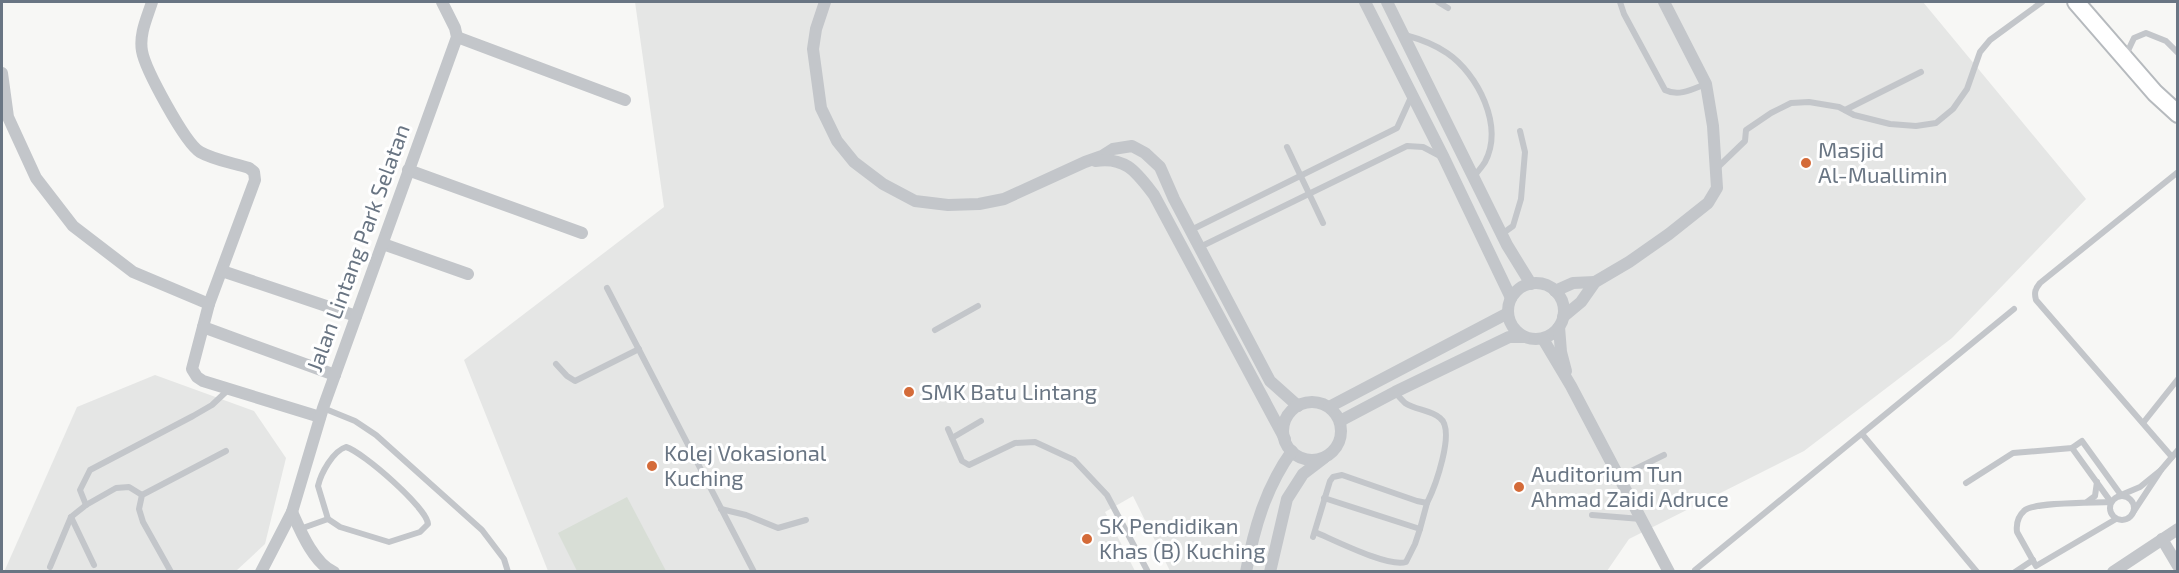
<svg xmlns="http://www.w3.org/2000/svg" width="2179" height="573" viewBox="0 0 2179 573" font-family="'Exo 2',sans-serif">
	<rect width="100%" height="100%" fill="#f7f7f5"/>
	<g fill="#e5e6e5">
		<polygon points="635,2 1923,2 2086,199 1952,338 1804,451 1629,539 1607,571 1170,571 1133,496 1105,512 1135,571 548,571 464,360 664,207"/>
		<polygon points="155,375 254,411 286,458 265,544 236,571 4,572 77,407"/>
	</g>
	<polygon fill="#d8ded6" points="627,497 666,571 577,571 558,533"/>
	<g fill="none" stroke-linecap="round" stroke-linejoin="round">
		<g stroke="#b6babe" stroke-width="20">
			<polyline id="secondary" points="2076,2 2155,93 2178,114"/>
		</g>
		<g stroke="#c3c6ca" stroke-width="6">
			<polyline points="1438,2 1448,8"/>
			<path d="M 1620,2 L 1624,14 L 1665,90 C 1679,97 1693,89 1706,84"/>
			<path d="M 1405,35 C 1420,39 1434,44 1447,53 C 1478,74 1504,126 1485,162 C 1482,167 1477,172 1474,177"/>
			<polyline points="2125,57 2134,38 2146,33 2166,41 2178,53"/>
			<polyline points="1845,110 1921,72"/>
			<polyline points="1287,147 1323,223"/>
			<polyline points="1717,168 1745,141 1746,130 1771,113 1791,103 1809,102 1839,107 1854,115 1890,124 1916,126 1936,123 1953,109 1967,89 1980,52 1990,40 2042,2"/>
			<polyline points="1191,230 1389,132 1397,128 1412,95"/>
			<polyline points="1502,234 1513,226 1521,199 1525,152 1520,131"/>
			<polyline points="1200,247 1407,146 1423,147 1440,156"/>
			<polyline points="607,288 754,572"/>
			<polyline points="935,330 978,306"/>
			<polyline points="556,364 567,376 575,381 639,349"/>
			<polyline points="323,408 355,421 376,435 482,530 504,559 508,572"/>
			<polyline points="2143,423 2178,379"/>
			<polyline points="948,429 962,461 969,465 1015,443 1035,442 1074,460 1107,495 1148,572"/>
			<polyline points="1862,434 1977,572"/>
			<polyline points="952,438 981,421"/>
			<path d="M 346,447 C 363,452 427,508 428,524 L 420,532 L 389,542 L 340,527 L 328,519 L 318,486 C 321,473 333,451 346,447 Z"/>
			<polyline points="2072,448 2111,502"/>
			<path d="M 2172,457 L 2036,300 C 2034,293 2035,289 2040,283 L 2178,172"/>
			<polyline points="1619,477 1664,455"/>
			<polyline points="1966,483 2013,453 2072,448 2082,441 2121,495 2140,487 2161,470"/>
			<circle cx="2122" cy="508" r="12"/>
			<polyline points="2087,502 2095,496 2097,482"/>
			<path d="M 2111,502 C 2094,503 2036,502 2025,510 C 2018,516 2016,524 2017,532 L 2036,566 L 2116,519"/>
			<polyline points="86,505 80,490 90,470 193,416 212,405 229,389"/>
			<polyline points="721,509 746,515 778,528 806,520"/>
			<polyline points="2134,511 2161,470 2178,450"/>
			<polyline points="1592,515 1641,519"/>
			<polyline points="71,517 94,565"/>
			<polyline points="300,529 328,519"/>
			<polyline points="1420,529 1427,503"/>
			<path d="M 1315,532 C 1334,540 1389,568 1406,562 L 1415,544 L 1420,529 L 1324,498"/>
			<path d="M 1313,537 L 1330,481 L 1333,477 L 1342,475 L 1417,501 L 1427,503 C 1435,487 1456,430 1440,418 C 1431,410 1415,410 1405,403 C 1402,400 1398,396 1395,392"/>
			<polyline points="50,567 71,517 86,505 116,488 129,487 142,495"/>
			<polyline points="1695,570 2014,309"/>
			<polyline points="171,572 143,522 139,509 142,495 226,451"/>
			<polyline points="2015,572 2033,560"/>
		</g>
		<g stroke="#c3c6ca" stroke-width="12">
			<path d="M 152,2 C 147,18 139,34 142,51 C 145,69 185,143 200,152 C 214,160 233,163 249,168 L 254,172 L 255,180 L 209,304 L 192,369 L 197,377 L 203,381 L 320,417"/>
			<polyline points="825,2 816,29 813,49 821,108 837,141 854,162 883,184 915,201 948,205 979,204 1004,199 1085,162 1102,156 1113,149 1132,146 1145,153 1160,167 1174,199 1270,381 1298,406"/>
			<polyline points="1365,2 1444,158 1511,298"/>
			<polyline points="1387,2 1507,245 1531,284"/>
			<polyline points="457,37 625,100"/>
			<polyline points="2,73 8,117 36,178 73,226 133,272 209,304"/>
			<path d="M 1095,161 C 1126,156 1137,173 1154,195 L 1285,439"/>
			<polyline points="408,170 582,233"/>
			<polyline points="383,244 468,274"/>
			<polyline points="222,271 356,316"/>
			<circle cx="1536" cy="311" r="28"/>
			<polyline points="1555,291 1573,283 1595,282"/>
			<polyline points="1563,317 1581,302 1595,282 1629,262 1669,234 1708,203 1717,188 1713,126 1706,84 1664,2"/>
			<polyline points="203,327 335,375"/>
			<polyline points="1559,327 1561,352 1566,371"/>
			<polyline points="1543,339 1571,386 1669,572"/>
			<circle cx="1312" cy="431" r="29"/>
			<polyline points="1329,407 1508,313"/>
			<polyline points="1340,421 1395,392 1509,337 1524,337"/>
			<path d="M 292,512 C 300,530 314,564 334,572"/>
			<polyline points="2162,539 2178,566"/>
			<polyline points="261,572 292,512 323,408 457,37 455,28 442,2"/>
			<path d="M 1246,572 C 1254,528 1266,487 1292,451"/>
			<polyline points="1270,572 1287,499 1303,474 1324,458"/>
			<polyline points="2113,572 2178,529"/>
		</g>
		<use href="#secondary" stroke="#fff" stroke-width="16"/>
	</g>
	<g fill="#d46b39" stroke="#fff" stroke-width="2">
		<circle cx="1806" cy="163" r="6"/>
		<circle cx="909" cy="392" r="6"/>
		<circle cx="652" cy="466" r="6"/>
		<circle cx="1519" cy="487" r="6"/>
		<circle cx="1087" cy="539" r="6"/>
	</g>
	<g text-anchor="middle" stroke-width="6" stroke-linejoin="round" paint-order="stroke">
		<g font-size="22" fill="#697583" stroke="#fff" text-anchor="start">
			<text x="1818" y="158">Masjid<tspan x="1818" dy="25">Al-Muallimin</tspan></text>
			<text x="921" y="400">SMK Batu Lintang</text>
			<text x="664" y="461">Kolej Vokasional<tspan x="664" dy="25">Kuching</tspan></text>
			<text x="1531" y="482">Auditorium Tun<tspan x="1531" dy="25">Ahmad Zaidi Adruce</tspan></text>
			<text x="1099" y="534">SK Pendidikan<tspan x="1099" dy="25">Khas (B) Kuching</tspan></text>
		</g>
		<g font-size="22" fill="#697583" stroke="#fff">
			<text transform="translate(358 248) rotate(-70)" y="8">Jalan Lintang Park Selatan</text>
		</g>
	</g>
	<rect width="2179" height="573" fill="none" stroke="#697583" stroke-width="6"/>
</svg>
